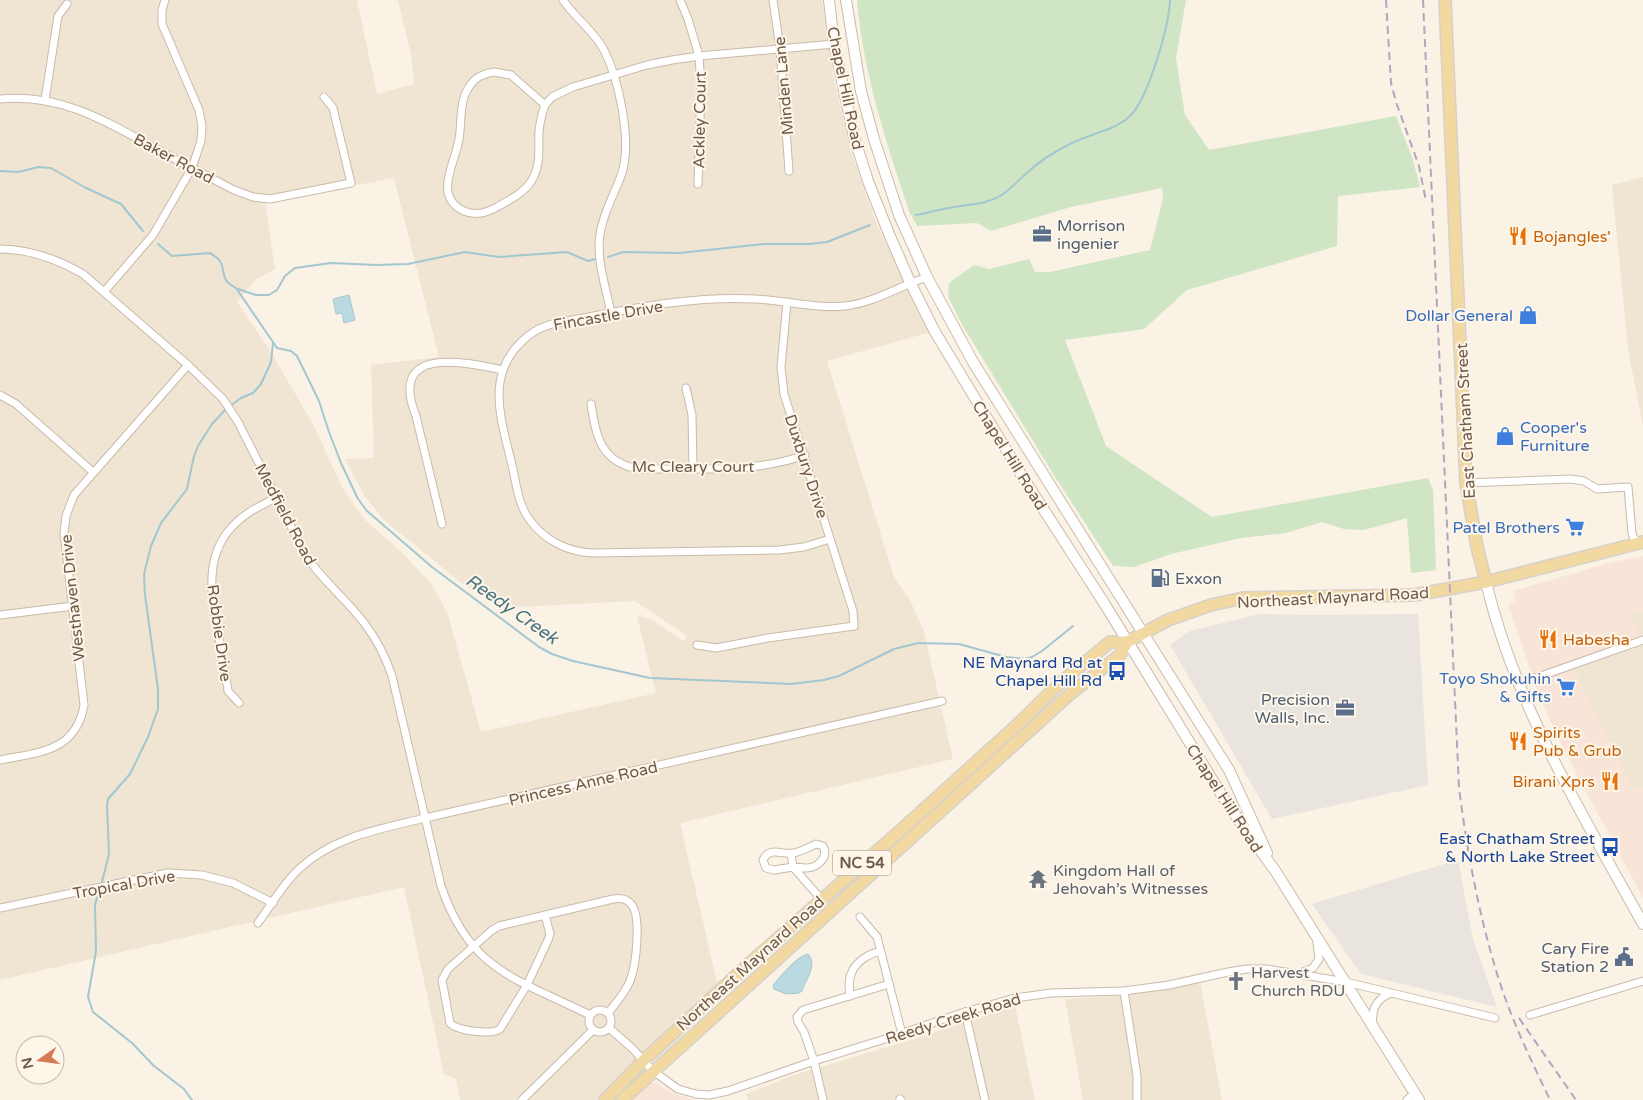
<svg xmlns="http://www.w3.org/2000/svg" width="1643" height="1100" viewBox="0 0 1643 1100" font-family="'Varela Round',sans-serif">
	<rect width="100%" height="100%" fill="#faf2e4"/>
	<g fill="#f0e4d3" fill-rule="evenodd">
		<path d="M 0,0 L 357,0 L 377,94 L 414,84 L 411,54 L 398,0 L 822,0 L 833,75 L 853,158 L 877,225 L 931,332 L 827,361 L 894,577 L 910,600 L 924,632 L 953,759 L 680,823 L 718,987 L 608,1088 L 597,1100 L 460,1100 L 456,1079 L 444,1074 L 404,887 L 0,980 ZM 394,178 L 439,357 L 371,365 L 374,458 L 345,459 L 365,497 L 384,520 L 459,581 L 499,608 L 635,601 L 687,636 L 684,641 L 650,619 L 637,616 L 656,693 L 481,732 L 447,612 L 430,582 L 400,551 L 365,520 L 343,489 L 313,424 L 269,349 L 237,302 L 255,280 L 275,269 L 265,202 Z"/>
		<polygon points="1643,177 1643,426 1628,349 1612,185"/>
		<polygon points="1643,611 1643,786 1632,788 1572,665 1639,641 1631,613"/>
		<polygon points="1200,982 1222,1100 1083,1100 1065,999 1113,996"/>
		<polygon points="1015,1006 1035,1100 748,1100 746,1094 794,1075 930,1034"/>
	</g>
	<g fill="#f9e4d8">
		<polygon points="1643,556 1643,611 1631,614 1639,637 1571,662 1632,788 1643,786 1643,898 1565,752 1551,723 1536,687 1508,604 1515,601 1513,591 1613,562"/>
		<polygon points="649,1083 656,1083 675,1094 697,1100 631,1100"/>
	</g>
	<g fill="#e9e4de">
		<polygon points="1260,614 1311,615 1418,614 1428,785 1272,819 1170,645 1190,631"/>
		<polygon points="1458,860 1473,939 1497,1007 1361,974 1312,904"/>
	</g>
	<path fill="#cfe5c4" d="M 857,0 L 1186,0 L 1176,58 L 1185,115 L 1209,150 L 1396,116 L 1413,160 L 1420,187 L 1338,196 L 1337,246 L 1187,290 L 1144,329 L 1065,340 L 1106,446 L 1212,517 L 1428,478 L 1433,490 L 1436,570 L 1411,573 L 1407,518 L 1364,530 L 1344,529 L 1322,522 L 1286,533 L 1241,538 L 1171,554 L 1134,567 L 1113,566 L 1052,472 L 961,323 L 948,296 L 949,283 L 974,265 L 989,269 L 1029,259 L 1035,272 L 1050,272 L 1150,250 L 1163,199 L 1162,188 L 1071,207 L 991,231 L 977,223 L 917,226 L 909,211 C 886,142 863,72 857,0 Z"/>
	<g fill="#bad9e1" stroke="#a2c7d1">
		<polygon points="349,295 355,320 344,323 342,313 336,314 333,299"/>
		<path d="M 808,954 C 818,964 806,979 802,991 L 799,993 L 786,994 L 774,989 L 773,985 C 781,976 797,956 808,954 Z"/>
	</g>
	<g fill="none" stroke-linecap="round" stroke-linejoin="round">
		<g stroke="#a2c7d1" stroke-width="2">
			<polyline points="0,171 19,172 38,167 51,168 84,187 121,204 143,231"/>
			<path d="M 916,215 C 927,213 938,210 949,208 C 967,204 985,205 1000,196 C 1011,190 1019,179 1029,171 C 1041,160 1056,151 1070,144 C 1089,134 1113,131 1129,117 C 1148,100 1169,26 1170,0"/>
			<path d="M 158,244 L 172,256 L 210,253 C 213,255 218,258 220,261 C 227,272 218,278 236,288 L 277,348 L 291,351 L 297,356 L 319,401 L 329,432 L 341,463 L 358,499 L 367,511 L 432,567 L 539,647 L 552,654 L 573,661 L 650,678 L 791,684 L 824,680 L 839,676 L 894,649 L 918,643 L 959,644 L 1006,657 L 1025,659 L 1032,657 L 1042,651 L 1073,626"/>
			<polyline points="608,257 623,252 679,253 764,244 809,244 827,242 870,225"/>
			<polyline points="238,289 256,295 269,295 277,290 285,276 295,268 331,263 377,265 408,264 465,252 499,257 567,252 588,261 595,259"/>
			<polyline points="101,886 109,854 107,806 108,799 130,774 148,737 158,709 158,689 145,595 144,574 151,546 161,523 187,489 194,456 198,446 212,424 226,409 241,398 253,393 261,384 271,362 273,343"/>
			<polyline points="99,890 95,905 96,951 88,997 93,1012 132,1043 154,1066 184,1089 192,1100"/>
		</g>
		<g stroke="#c9baab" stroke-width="9">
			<g id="minor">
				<path d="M 563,0 C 575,18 594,31 604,50 C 619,80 632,140 622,173 C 615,193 603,213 600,234 C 596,259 606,288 611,313"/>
				<polyline points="680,0 688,19 699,56 701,86 698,184"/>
				<polyline points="773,0 780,48 789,171"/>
				<path d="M 494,72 L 511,75 L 545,105 C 542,113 540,122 539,131 C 538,146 541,162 534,176 C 527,192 511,199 497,207 C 486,213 476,216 464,211 C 432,196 456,162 459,139 C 462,122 459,101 469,87 C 475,77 483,74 494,72 Z"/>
				<path d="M 0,99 C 59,93 104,120 153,147 C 180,162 207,176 234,190 L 253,197 L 270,199 L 351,183 L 333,108 L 324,97"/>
				<polyline points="45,100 58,16 67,4"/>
				<polyline points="545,105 552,97 573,87 647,65 672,60 699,56 834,44"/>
				<path d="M 0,249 C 30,249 57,259 83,274 L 188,365 L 223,399 L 238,422 L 306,556 C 323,581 347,600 365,624 C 377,640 386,658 392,676 L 441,886 C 470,972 518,979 590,1015"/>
				<polyline points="104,292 153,235 192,168 201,141 202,126 199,110 162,24 162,10 165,0"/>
				<polyline points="686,388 692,415 693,468"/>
				<polyline points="0,395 16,404 93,472"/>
				<path d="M 591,404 C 596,436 601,463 639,469 C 694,468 752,474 805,455"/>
				<polyline points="1466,483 1571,479 1584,481 1597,489 1628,487 1632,533 1636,544"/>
				<path d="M 442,524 L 416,416 C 388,346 462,361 502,370"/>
				<path d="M 830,539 L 804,547 L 779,550 L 593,553 C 567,552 544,540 529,519 C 518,504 516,482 512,465 C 501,418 483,372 528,336 C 545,322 569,321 589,317 C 643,306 699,296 755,299 C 785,300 815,309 845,306 C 873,303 900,286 927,277"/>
				<polyline points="0,615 73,606"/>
				<polyline points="697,645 716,648 768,638 854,626 853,611 784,394 781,367 787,302"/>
				<polyline points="1518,684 1643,640"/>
				<path d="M 239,703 L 228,691 C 225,672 222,653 218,634 C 211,595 203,552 237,522 C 248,511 262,505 276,498"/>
				<path d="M 0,760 C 39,752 76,752 84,705 L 64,533 L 66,516 L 74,495 L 188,365"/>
				<path d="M 791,854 L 793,867 C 797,867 802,868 806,868 C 817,868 829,858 823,846 L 816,844 C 809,847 801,852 793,853 C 781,855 770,846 763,860 L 766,868 L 774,870 L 793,867 L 821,899"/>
				<polyline points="0,908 168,873 202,875 233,883 273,903"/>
				<path d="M 545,915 L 550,934 L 548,940 L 527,985 L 500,1029 C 492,1035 457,1031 450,1023 L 442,980 L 448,969 L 491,931 L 499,926 L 613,899 C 620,898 626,898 631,904 C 642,916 636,966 630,981 C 625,993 616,1003 608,1013"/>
				<polyline points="860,917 877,937 902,1034"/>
				<path d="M 258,923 C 271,905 283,884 299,869 C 334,836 381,829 425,818 L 942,701"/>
				<polyline points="1301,973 1313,968 1319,959 1317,942"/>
				<polyline points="1124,991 1137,1076 1137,1100"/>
				<path d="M 850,996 C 849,988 848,979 852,972 C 856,962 870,952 881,952"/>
				<circle cx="600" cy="1021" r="11"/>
				<polyline points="965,1012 985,1100"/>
				<polyline points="1530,1015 1643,981"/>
				<path d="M 1373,1025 C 1371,1009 1376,999 1391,993"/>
				<polyline points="609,1028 632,1048 653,1071 678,1089 696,1094 709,1095 728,1091 814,1061 885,1039 965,1012 1015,998 1051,993 1124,991 1169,985 1228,972 1247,969 1267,969 1346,982 1495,1018"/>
				<polyline points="900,1099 901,1100"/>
				<polyline points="522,1100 593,1030"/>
				<polyline points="823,1100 814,1061 804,1032 798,1022 797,1017 803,1010 889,984"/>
				<polyline points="1407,1100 1415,1093"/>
			</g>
		</g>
		<g stroke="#cba" stroke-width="12">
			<g id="secondary">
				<polyline points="829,0 834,44 854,137 868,181 889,234 910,282 935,332 1022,476 1104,603 1226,802 1276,872 1419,1100"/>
				<polyline points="846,0 861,91 874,139 899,215 927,277 973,362 1229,770 1267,853"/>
				<path d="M 1486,582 C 1515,705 1582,814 1643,924"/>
			</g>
		</g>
		<g stroke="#d7d1cd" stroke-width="14">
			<g id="primary">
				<polyline points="1445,0 1466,483 1477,547 1486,582"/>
				<polyline points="605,1100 644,1060 752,961 901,830 1016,726 1060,683 1110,642 1127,642 1168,620 1211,605 1243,598 1414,595 1486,582 1643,542"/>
				<polyline points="622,1100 1070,694 1120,655 1127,642"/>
			</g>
		</g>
		<use href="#minor" stroke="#fff" stroke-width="7"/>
		<use href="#secondary" stroke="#fff" stroke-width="10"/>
		<use href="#primary" stroke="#f2d9a2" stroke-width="11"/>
		<g stroke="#b5a4c1" stroke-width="2" stroke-dasharray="8 5" stroke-linecap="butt">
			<polyline points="1386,0 1391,83 1396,102 1419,166 1426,201"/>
			<path d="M 1423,0 L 1459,788 C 1467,850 1478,911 1496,970 C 1509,1015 1530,1058 1550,1100"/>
			<polyline points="1519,1018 1576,1100"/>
		</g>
	</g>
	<defs>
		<g id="office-bare" transform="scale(1.5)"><path d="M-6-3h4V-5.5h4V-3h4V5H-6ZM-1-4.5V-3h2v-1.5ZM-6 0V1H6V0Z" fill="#5c6f8a" stroke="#fdf6e9" stroke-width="2.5" paint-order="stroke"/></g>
		<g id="restaurant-bare" transform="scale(1.5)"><path d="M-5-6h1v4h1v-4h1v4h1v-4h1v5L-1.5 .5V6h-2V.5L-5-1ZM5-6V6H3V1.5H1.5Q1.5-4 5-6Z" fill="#e8710a" stroke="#fdf6e9" stroke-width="2.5" paint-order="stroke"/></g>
		<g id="shop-bare" transform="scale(1.5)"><path d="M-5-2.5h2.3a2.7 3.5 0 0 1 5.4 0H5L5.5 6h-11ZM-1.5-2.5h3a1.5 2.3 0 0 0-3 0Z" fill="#3f7fe0" stroke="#fdf6e9" stroke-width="2.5" paint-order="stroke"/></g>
		<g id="supermarket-bare" transform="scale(1.5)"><path d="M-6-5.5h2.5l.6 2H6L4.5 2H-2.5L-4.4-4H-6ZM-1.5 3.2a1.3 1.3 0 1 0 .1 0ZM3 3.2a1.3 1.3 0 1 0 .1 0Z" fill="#3f7fe0" stroke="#fdf6e9" stroke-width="2.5" paint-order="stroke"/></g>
		<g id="fuel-bare" transform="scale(1.5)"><path d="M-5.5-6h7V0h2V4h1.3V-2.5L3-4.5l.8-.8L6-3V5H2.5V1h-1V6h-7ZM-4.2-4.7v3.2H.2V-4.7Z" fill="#5c6f8a" stroke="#fdf6e9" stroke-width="2.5" paint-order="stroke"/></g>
		<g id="bus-bare" transform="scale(1.5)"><path d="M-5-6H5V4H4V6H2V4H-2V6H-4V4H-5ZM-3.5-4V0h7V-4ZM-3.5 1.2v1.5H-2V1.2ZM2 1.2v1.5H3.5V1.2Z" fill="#1a4fb4" stroke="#fdf6e9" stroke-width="2.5" paint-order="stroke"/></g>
		<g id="temple-bare" transform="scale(1.5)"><path d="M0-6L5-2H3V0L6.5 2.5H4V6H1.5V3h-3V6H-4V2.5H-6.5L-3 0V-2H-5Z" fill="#6b7280" stroke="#fdf6e9" stroke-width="2.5" paint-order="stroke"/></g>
		<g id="civic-bare" transform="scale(1.5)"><path d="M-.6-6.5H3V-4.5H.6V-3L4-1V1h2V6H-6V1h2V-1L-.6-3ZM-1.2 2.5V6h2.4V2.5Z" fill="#5c6f8a" stroke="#fdf6e9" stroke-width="2.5" paint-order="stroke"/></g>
		<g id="church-bare" transform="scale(1.5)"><path d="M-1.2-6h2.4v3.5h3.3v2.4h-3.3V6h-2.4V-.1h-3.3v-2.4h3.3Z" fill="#6b7280" stroke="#fdf6e9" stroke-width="2.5" paint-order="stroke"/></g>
	</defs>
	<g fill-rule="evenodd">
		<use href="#office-bare" x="1042" y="234"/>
		<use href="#restaurant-bare" x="1518" y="236"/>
		<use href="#shop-bare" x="1528" y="315"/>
		<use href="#shop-bare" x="1505" y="436"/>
		<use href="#supermarket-bare" x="1575" y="527"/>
		<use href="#fuel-bare" x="1160" y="578"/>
		<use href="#restaurant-bare" x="1548" y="639"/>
		<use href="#bus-bare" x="1117" y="671"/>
		<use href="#supermarket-bare" x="1566" y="687"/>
		<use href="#office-bare" x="1345" y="708"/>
		<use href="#restaurant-bare" x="1518" y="741"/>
		<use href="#restaurant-bare" x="1610" y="781"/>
		<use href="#bus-bare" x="1610" y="847"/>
		<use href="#temple-bare" x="1038" y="879"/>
		<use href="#civic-bare" x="1624" y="957"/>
		<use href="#church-bare" x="1236" y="981"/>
	</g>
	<g text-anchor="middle" stroke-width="4" stroke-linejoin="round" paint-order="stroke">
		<rect fill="#fdf6e9" stroke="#9a8a7b" stroke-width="1" x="833" y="850.5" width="58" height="25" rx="4"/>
		<g font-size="15" font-weight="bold" fill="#6f5b4c">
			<text x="862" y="868">NC 54</text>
		</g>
		<g font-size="16" fill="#6f5b4c" stroke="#fdf6e9">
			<text transform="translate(783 86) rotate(-95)" y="6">Minden Lane</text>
			<text transform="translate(846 88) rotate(78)" y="6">Chapel Hill Road</text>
			<text transform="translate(699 120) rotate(-89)" y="6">Ackley Court</text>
			<text transform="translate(174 158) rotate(28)" y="6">Baker Road</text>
			<text transform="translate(608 315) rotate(-10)" y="6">Fincastle Drive</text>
			<text transform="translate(1465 421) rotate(-93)" y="6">East Chatham Street</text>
			<text transform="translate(1010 455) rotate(58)" y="6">Chapel Hill Road</text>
			<text x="693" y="472">Mc Cleary Court</text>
			<text transform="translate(807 466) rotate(72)" y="6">Duxbury Drive</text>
			<text transform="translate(286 514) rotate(62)" y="6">Medfield Road</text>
			<text transform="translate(1333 597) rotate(-3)" y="6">Northeast Maynard Road</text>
			<text transform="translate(72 598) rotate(-96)" y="6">Westhaven Drive</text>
			<text transform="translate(220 633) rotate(82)" y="6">Robbie Drive</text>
			<text transform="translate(583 783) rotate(-13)" y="6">Princess Anne Road</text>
			<text transform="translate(1225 798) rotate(57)" y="6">Chapel Hill Road</text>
			<text transform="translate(124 884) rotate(-10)" y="6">Tropical Drive</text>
			<text transform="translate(750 963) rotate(-42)" y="6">Northeast Maynard Road</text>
			<text transform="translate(953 1018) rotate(-17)" y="6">Reedy Creek Road</text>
		</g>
		<g font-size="16" fill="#4e5e75" stroke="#fdf6e9" text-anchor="start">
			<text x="1057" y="231">Morrison<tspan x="1057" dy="18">ingenier</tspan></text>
			<text x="1175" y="584">Exxon</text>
			<text x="1330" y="705" text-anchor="end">Precision<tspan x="1330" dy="18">Walls, Inc.</tspan></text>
			<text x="1609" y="954" text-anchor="end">Cary Fire<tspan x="1609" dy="18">Station 2</tspan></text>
		</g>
		<g font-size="16" fill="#c56008" stroke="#fdf6e9" text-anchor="start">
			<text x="1533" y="242">Bojangles'</text>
			<text x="1563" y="645">Habesha</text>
			<text x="1533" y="738">Spirits<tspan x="1533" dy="18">Pub &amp; Grub</tspan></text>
			<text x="1595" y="787" text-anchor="end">Birani Xprs</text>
		</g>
		<g font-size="16" fill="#366cbe" stroke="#fdf6e9" text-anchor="end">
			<text x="1513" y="321">Dollar General</text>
			<text x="1520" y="433" text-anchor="start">Cooper's<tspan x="1520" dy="18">Furniture</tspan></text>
			<text x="1560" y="533">Patel Brothers</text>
			<text x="1551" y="684">Toyo Shokuhin<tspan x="1551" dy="18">&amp; Gifts</tspan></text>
		</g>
		<g font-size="16" fill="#164399" stroke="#fdf6e9" text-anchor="end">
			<text x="1102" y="668">NE Maynard Rd at<tspan x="1102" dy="18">Chapel Hill Rd</tspan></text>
			<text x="1595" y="844">East Chatham Street<tspan x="1595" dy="18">&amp; North Lake Street</tspan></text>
		</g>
		<g font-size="16" fill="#5b616d" stroke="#fdf6e9" text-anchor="start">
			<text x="1053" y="876">Kingdom Hall of<tspan x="1053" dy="18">Jehovah’s Witnesses</tspan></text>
			<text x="1251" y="978">Harvest<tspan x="1251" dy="18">Church RDU</tspan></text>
		</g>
		<g font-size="18" font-style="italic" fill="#487480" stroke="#fdf6e9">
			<text transform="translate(512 609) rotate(35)" y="6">Reedy Creek</text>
		</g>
	</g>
	<g transform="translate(40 1060) rotate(256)"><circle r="24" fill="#fdf6e9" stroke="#c4b8aa"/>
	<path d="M0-4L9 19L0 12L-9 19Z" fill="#d77a55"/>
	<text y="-8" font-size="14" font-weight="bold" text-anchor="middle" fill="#6f5b4c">N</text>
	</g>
</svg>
